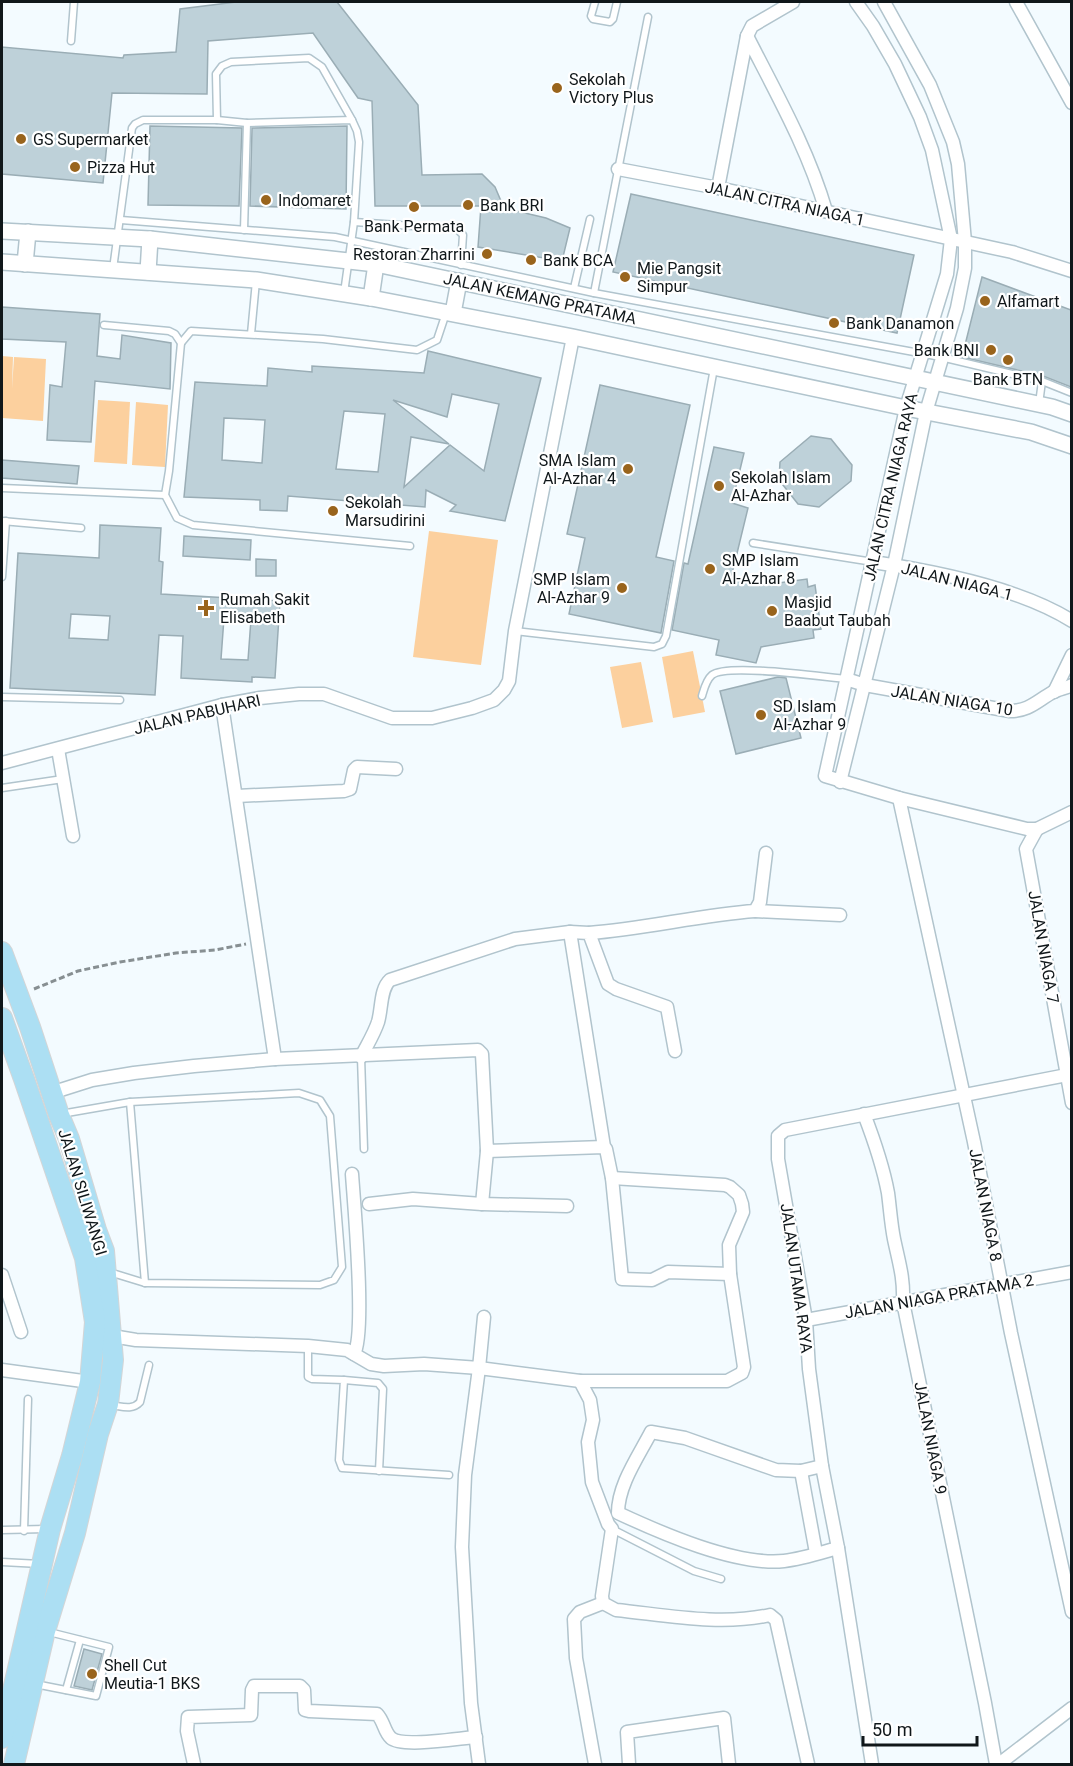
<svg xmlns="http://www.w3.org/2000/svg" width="1073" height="1766" viewBox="0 0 1073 1766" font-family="Roboto,sans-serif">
	<rect width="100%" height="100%" fill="#f3fbff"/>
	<g fill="#fcd09e">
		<polygon points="2,356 13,357 12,389 14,357 46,359 43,421 2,418"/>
		<polygon points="98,400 130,402 127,464 94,462"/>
		<polygon points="136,402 168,405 165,467 132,465"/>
		<polygon points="429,531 498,540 481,665 413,657"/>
		<polygon points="693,651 705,712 673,718 662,657"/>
		<polygon points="641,662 653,722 622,728 610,667"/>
	</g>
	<g fill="#bed1d9" stroke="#9aadb5" stroke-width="1.5" fill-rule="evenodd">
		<polygon points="236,2 337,2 418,105 422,175 482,174 495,187 504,208 546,218 570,228 562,261 478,247 481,206 375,206 372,101 358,98 313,33 208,41 207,94 112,93 103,183 2,174 2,47 123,58 124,55 176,52 180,9"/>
		<polygon points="150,126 242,128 239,206 148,205"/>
		<polygon points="347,126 346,209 250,206 252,128"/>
		<polygon points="631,194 914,255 897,333 613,272"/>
		<polygon points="982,277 1071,310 1071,387 1043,376 962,357"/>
		<polygon points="2,307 100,314 97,356 120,359 122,335 171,343 170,389 95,381 91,442 47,440 50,385 62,387 66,342 2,339"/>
		<path d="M 428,351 L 541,378 L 505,521 L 450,511 L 456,505 L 426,490 L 425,507 L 288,496 L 287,511 L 260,510 L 260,500 L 184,497 L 195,382 L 267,386 L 268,368 L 312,372 L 312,366 L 424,373 ZM 452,394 L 499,404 L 484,471 L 450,445 L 404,487 L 411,437 L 449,444 L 393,400 L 447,417 ZM 344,411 L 385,414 L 378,472 L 336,469 ZM 224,418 L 265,420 L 262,463 L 222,460 Z"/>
		<polygon points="600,385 690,405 656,557 674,561 661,633 569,614 585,538 567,534"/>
		<polygon points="811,436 831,439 852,465 851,481 819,507 798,504 779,480 780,462"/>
		<polygon points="714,447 744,453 732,503 748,508 731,578 764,585 807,579 808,587 815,585 821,629 813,630 814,638 761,647 756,663 716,655 719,640 672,630 684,563 688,564"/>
		<polygon points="2,460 79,466 77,484 2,478"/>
		<path d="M 100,525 L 161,528 L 159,561 L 163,562 L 161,594 L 280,601 L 275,678 L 252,677 L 252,682 L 181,678 L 183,636 L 159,635 L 155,695 L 10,688 L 18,553 L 99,558 ZM 71,614 L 110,616 L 108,640 L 69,638 ZM 224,618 L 251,619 L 248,660 L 221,659 Z"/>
		<polygon points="184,536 251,540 250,560 183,556"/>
		<polygon points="256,559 276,560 276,576 256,576"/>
		<polygon points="778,677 786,678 801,738 736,754 720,691"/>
		<polygon points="84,1649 102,1654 92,1690 74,1686"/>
	</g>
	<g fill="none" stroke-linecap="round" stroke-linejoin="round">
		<g stroke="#b1c4cd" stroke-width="9">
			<g id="service">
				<polyline points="595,2 591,16 593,19 610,22 613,19 617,2"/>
				<polyline points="71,41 74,2"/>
				<polyline points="217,120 216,74 222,66 231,62 309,58 322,67 352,120"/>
				<polyline points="121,220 335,237 594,293 941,357 1042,381 1072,393"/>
				<polyline points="354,222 457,229 463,235 461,265"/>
				<polyline points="244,230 247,123"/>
				<polyline points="113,269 132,128 135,124 143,120 217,120 247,123 352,120 357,131 359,142 354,222 344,293"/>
				<polyline points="574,288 590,219"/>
				<polyline points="594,293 648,17"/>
				<polyline points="104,325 169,331 175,334 181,343 169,471 165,495 177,518 193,525 410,546"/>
				<polyline points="251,334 256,281"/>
				<polyline points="181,343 191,331 323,339 417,350 437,340 446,313"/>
				<polyline points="1039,404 1042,381"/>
				<polyline points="2,488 165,495"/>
				<polyline points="2,521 81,528"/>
				<polyline points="753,543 873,562"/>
				<polyline points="2,577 6,521"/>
				<polyline points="515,631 654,647 662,644 666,636 714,368"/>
				<path d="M 702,696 C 704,689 706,680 712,675 C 727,663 823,677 846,679"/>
				<polyline points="2,697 120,700"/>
				<polyline points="2,788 63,779"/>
				<polyline points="361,1057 364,1149"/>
				<polyline points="130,1102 145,1283"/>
				<polyline points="61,1114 130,1102 299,1093 320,1100 330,1116 342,1267 334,1280 320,1285 145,1283 109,1272"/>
				<polyline points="308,1346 308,1377 312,1379 344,1380 339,1460 342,1468 449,1475"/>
				<polyline points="344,1380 378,1383 383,1389 379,1471"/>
				<path d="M 110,1405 C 121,1406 132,1411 140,1402 L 149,1365"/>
				<polyline points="612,1529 694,1571 721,1579"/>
				<polyline points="2,1530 46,1529"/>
				<polyline points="24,1531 28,1399"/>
				<polyline points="2,1562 40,1564"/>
				<polyline points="35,1684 96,1696 109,1647 49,1632"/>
				<polyline points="66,1690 80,1640"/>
			</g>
		</g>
		<g stroke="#b1c4cd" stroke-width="15">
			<g id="minor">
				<polyline points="856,2 873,26 895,64 920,117 932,150 951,239 947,274 906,408 825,776 899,798 1027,829 1037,829 1072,812"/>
				<polyline points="1016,2 1072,103"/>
				<polyline points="747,36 752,26 793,2"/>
				<polyline points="618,169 718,188 1012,252 1072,271"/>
				<path d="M 718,188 L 747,36 C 776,93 808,149 826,211"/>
				<path d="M 873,562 C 933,571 1020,588 1072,621"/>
				<path d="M 846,679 L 865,685 L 1010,711 C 1029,711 1037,701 1053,692 C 1059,689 1066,688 1072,685"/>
				<polyline points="1054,692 1072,655"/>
				<polyline points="222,705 275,1059"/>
				<polyline points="58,749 73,836"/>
				<polyline points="2,763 222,705 260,698 299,694 324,694 392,718 432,718 472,708 494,700 504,690 509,681 515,631 573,337"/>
				<polyline points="840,782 894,565 926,412 957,308 965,268 965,242 958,164 953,142 930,85 884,2"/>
				<polyline points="237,796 344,791 350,789 354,770 357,767 396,769"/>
				<polyline points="899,798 974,1142 1011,1333 1072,1612"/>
				<polyline points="1037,829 1026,849 1072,1103"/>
				<polyline points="755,911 840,915"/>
				<polyline points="570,932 604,1147"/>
				<path d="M 589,933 C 645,929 699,915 755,911 L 760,902 L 766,853"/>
				<path d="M 361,1057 C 367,1045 374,1034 378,1022 C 382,1009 380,989 390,980 L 515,939 L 570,932 L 589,933 L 608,984 L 616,989 L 667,1007 L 675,1051"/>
				<polyline points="51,1093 92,1080 134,1073 194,1066 275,1059 478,1050 482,1054 487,1151 604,1147 606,1149 612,1178 622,1279 652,1280 668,1272 730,1274"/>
				<path d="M 864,1114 C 874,1140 883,1166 888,1193 C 890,1208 891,1224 894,1239 C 899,1263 904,1277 903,1302 L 985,1703 L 996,1764"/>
				<path d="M 352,1174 C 354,1204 366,1333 354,1354"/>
				<polyline points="369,1204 413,1199 482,1204 567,1206"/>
				<polyline points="482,1204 487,1151"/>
				<polyline points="2,1275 21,1332"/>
				<polyline points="806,1320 1072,1272"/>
				<polyline points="112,1336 136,1340 308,1346 347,1350 371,1364 384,1366 424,1364 479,1368 484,1317"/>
				<polyline points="2,1370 90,1382"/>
				<path d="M 580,1381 L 590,1400 L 593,1420 L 588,1442 L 592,1482 L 608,1524 L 612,1529 L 602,1596 L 603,1603 L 616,1610 C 666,1615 720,1626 770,1615 L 776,1620 L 808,1764"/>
				<path d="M 822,1466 L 801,1471 L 776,1470 L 685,1438 L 651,1432 C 638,1457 618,1485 618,1513 C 661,1533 736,1566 784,1561 C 802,1559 820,1553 838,1548"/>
				<polyline points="801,1471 816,1553"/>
				<path d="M 194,1764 L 187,1731 L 188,1717 L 251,1715 L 252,1690 L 254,1686 L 300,1686 L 304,1690 L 305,1710 L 309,1711 L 377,1714 C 384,1721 384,1732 391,1738 C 402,1748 460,1738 476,1737"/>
				<polyline points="479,1764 471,1703 462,1547 465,1475 479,1368 580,1381 727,1381 742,1373 744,1367 730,1274 729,1245 743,1212 742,1204 739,1195 730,1187 725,1185 612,1178"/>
				<polyline points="595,1764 576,1658 574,1619 580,1612 603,1603"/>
				<polyline points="629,1764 627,1732 724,1718 729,1764"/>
				<polyline points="872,1764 838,1548 822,1466 809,1369 806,1320 778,1159 778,1136 785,1130 1072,1074"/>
				<polyline points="999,1764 1072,1708"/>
			</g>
		</g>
		<g stroke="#b1c4cd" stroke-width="18">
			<g id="tertiary">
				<polyline points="2,231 150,239 376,264 1052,407 1072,414"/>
				<polyline points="2,262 256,280 371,298 573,337 906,408 1031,432 1072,446"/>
				<polyline points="25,264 28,232"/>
				<polyline points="148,272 150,239"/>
				<polyline points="371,298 376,264"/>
				<polyline points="453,313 459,281"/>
			</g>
		</g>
		<g stroke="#d4d5d6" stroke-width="22">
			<g id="primary">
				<polyline points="2,952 30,1027 59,1115 69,1139 96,1230 104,1251 113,1360 108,1404 98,1434 75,1533 45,1631 14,1764"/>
				<polyline points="2,1018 24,1079 85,1258 95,1322 90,1382 72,1456 50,1529 2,1738"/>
			</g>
		</g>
		<polyline stroke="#878f92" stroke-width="3" stroke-dasharray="6 3" stroke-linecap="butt" points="34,989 78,971 120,962 176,953 215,950 246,944"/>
		<use href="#service" stroke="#fff" stroke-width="6"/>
		<use href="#minor" stroke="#fff" stroke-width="12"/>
		<use href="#tertiary" stroke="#fff" stroke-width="15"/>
		<use href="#primary" stroke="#acdff3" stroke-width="20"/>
	</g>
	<g fill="#99641c" stroke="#fff" stroke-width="2">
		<circle cx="557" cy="88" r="6"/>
		<circle cx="21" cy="139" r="6"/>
		<circle cx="75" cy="167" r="6"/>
		<circle cx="266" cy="200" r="6"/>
		<circle cx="468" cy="205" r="6"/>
		<circle cx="414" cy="207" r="6"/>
		<circle cx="487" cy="254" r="6"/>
		<circle cx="531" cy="260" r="6"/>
		<circle cx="625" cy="277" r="6"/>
		<circle cx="985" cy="301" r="6"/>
		<circle cx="834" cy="323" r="6"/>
		<circle cx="991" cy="350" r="6"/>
		<circle cx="1008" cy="360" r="6"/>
		<circle cx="628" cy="469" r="6"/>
		<circle cx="719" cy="486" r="6"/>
		<circle cx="333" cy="511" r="6"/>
		<circle cx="710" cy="569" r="6"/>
		<circle cx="622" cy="588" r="6"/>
		<path d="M203 599h6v6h6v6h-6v6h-6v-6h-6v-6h6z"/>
		<circle cx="772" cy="611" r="6"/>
		<circle cx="761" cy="715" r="6"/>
		<circle cx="92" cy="1674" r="6"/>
	</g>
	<g text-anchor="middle" stroke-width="4.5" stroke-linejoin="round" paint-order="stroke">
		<g font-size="16" fill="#10171a" stroke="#fff" text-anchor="start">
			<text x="569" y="85">Sekolah<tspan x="569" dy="18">Victory Plus</tspan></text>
			<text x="33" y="145">GS Supermarket</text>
			<text x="87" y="173">Pizza Hut</text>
			<text x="278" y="206">Indomaret</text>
			<text x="480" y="211">Bank BRI</text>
			<text x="414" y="232" text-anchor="middle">Bank Permata</text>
			<text x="475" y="260" text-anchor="end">Restoran Zharrini</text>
			<text x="543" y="266">Bank BCA</text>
			<text x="637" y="274">Mie Pangsit<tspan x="637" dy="18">Simpur</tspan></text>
			<text x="997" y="307">Alfamart</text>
			<text x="846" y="329">Bank Danamon</text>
			<text x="979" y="356" text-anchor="end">Bank BNI</text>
			<text x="1008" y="385" text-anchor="middle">Bank BTN</text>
			<text x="616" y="466" text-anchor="end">SMA Islam<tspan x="616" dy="18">Al-Azhar 4</tspan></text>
			<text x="731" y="483">Sekolah Islam<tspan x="731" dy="18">Al-Azhar</tspan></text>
			<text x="345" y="508">Sekolah<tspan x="345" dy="18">Marsudirini</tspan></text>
			<text x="722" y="566">SMP Islam<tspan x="722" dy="18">Al-Azhar 8</tspan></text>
			<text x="610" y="585" text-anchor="end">SMP Islam<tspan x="610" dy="18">Al-Azhar 9</tspan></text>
			<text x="220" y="605">Rumah Sakit<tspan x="220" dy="18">Elisabeth</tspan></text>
			<text x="784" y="608">Masjid<tspan x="784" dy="18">Baabut Taubah</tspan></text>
			<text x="773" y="712">SD Islam<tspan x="773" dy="18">Al-Azhar 9</tspan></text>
			<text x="104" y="1671">Shell Cut<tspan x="104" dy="18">Meutia-1 BKS</tspan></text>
		</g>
		<g font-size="16" fill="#10171a" stroke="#fff">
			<text transform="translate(785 203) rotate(12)" y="6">JALAN CITRA NIAGA 1</text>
			<text transform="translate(540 298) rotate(12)" y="6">JALAN KEMANG PRATAMA</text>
			<text transform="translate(890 487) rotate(-77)" y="6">JALAN CITRA NIAGA RAYA</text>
			<text transform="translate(957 581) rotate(14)" y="6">JALAN NIAGA 1</text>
			<text transform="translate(952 700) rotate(9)" y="6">JALAN NIAGA 10</text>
			<text transform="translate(197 714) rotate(-13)" y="6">JALAN PABUHARI</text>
			<text transform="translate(1044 947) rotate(80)" y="6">JALAN NIAGA 7</text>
			<text transform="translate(83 1192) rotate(73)" y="6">JALAN SILIWANGI</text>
			<text transform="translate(986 1205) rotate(79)" y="6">JALAN NIAGA 8</text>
			<text transform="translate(797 1278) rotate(82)" y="6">JALAN UTAMA RAYA</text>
			<text transform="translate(939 1296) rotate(-10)" y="6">JALAN NIAGA PRATAMA 2</text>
			<text transform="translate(931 1438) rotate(79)" y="6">JALAN NIAGA 9</text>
		</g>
	</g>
	<rect width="1073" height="1766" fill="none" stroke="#10171a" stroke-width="6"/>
	<path d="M863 1736v9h114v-9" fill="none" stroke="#10171a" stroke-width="3"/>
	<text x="872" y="1736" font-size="18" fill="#10171a" stroke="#ffffff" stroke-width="4.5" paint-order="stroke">50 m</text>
</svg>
